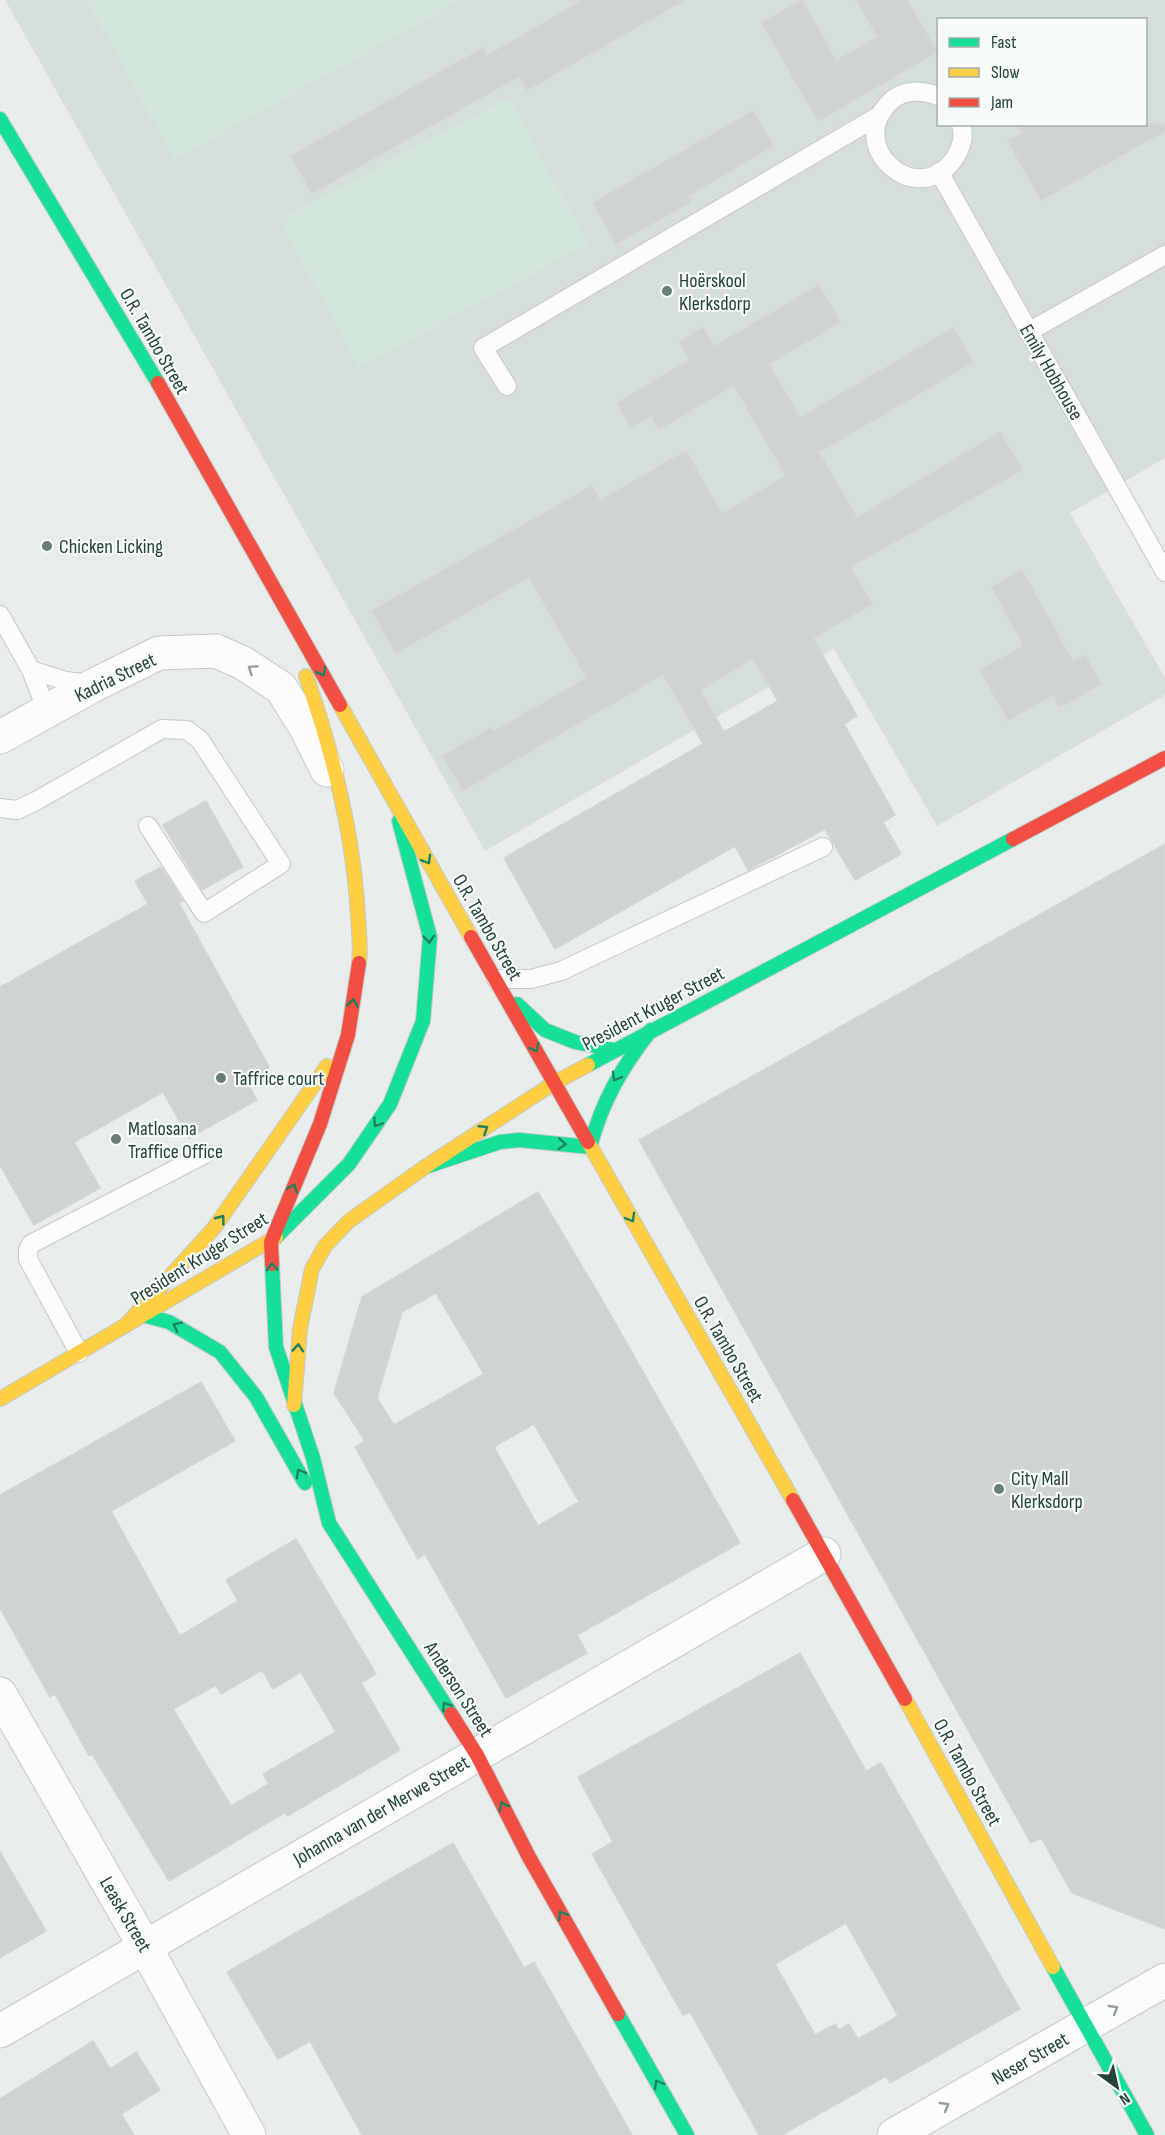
<svg xmlns="http://www.w3.org/2000/svg" width="1165" height="2135" viewBox="0 0 1165 2135" font-family="'Sofia Sans Condensed',sans-serif">
	<rect width="100%" height="100%" fill="#e8edeb"/>
	<path fill="#d6dedb" fill-rule="evenodd" d="M 5,0 L 1165,0 L 1165,458 L 1070,513 L 1165,678 L 1165,695 L 937,826 L 834,649 L 485,851 ZM 938,20 L 1146,20 L 1146,124 L 938,124 Z"/>
	<g fill="#d1e6d8">
		<polygon points="87,0 461,0 174,160"/>
		<polygon points="509,97 588,244 359,368 280,220"/>
	</g>
	<g fill="#cfd4d2" stroke="#d1d6d4" stroke-width="1.5" fill-rule="evenodd">
		<polygon points="583,0 684,0 527,90 519,76 312,193 291,156 483,48 487,56"/>
		<polygon points="802,0 836,61 878,37 856,0 907,0 937,52 818,121 762,23"/>
		<polygon points="753,111 773,146 687,196 690,202 616,244 593,203"/>
		<polygon points="1018,124 1165,124 1165,131 1041,200 1008,141 1023,133"/>
		<path d="M 819,285 L 840,322 L 769,364 L 800,418 L 953,328 L 973,362 L 819,452 L 857,518 L 1000,432 L 1022,470 L 850,567 L 872,604 L 813,638 L 857,716 L 844,724 L 895,815 L 883,822 L 901,854 L 855,880 L 825,829 L 748,870 L 735,846 L 555,949 L 504,858 L 703,744 L 663,674 L 463,790 L 443,756 L 491,728 L 493,732 L 587,678 L 529,577 L 396,653 L 372,611 L 592,486 L 600,501 L 686,451 L 722,514 L 786,476 L 734,385 L 659,429 L 651,416 L 631,427 L 617,403 L 690,360 L 679,342 L 703,328 L 714,347 ZM 753,658 L 778,701 L 724,732 L 700,690 Z"/>
		<polygon points="1022,570 1073,662 1085,655 1101,684 1060,707 1053,695 1008,720 980,670 1024,646 992,587"/>
		<polygon points="206,801 243,867 202,890 163,825"/>
		<polygon points="1165,844 1165,1929 1072,1893 1041,1838 1031,1843 639,1140"/>
		<polygon points="161,867 183,901 179,903 269,1067 246,1080 257,1100 189,1138 163,1092 74,1142 100,1188 34,1225 0,1165 0,987 148,904 135,881"/>
		<path d="M 538,1192 L 605,1305 L 740,1543 L 577,1635 L 587,1653 L 506,1698 L 425,1554 L 418,1559 L 355,1447 L 365,1441 L 334,1393 L 362,1297 ZM 436,1293 L 484,1374 L 394,1425 L 377,1398 L 402,1312 ZM 534,1424 L 579,1502 L 538,1526 L 494,1447 Z"/>
		<path d="M 201,1382 L 235,1441 L 111,1511 L 180,1636 L 238,1601 L 226,1580 L 296,1539 L 376,1674 L 361,1683 L 400,1750 L 287,1816 L 286,1812 L 169,1881 L 92,1754 L 89,1756 L 55,1694 L 50,1697 L 0,1608 L 0,1495 ZM 262,1670 L 273,1689 L 301,1672 L 336,1732 L 263,1774 L 269,1784 L 231,1806 L 173,1709 L 216,1685 L 221,1694 Z"/>
		<path d="M 800,1653 L 866,1771 L 881,1763 L 1020,2009 L 890,2083 L 886,2076 L 782,2135 L 759,2135 L 690,2012 L 683,2015 L 592,1854 L 613,1842 L 578,1777 ZM 846,1923 L 898,2016 L 858,2039 L 849,2024 L 839,2030 L 836,2024 L 815,2035 L 775,1964 Z"/>
		<polygon points="453,1843 524,1968 534,1962 632,2135 362,2135 310,2041 278,2059 227,1972"/>
		<polygon points="0,1852 46,1931 0,1958"/>
		<polygon points="93,2041 110,2069 136,2052 160,2090 121,2114 134,2135 0,2135 0,2099"/>
	</g>
	<g fill="none" stroke-linecap="round" stroke-linejoin="round">
		<g stroke="#c5cac8" stroke-width="20">
			<g id="lane">
				<path d="M 938,96 C 923,90 904,89 891,101 C 843,146 917,211 954,159 C 961,149 965,137 961,124"/>
				<polyline points="939,172 1165,572"/>
				<polyline points="1028,332 1165,255"/>
				<polyline points="507,386 483,348 880,115"/>
				<polyline points="0,615 31,670 47,711"/>
				<polyline points="31,670 66,681 89,684"/>
				<polyline points="0,808 17,810 36,801 162,729 187,730 200,740 281,864 204,913 148,826"/>
				<polyline points="496,979 531,979 561,971 823,847"/>
				<polyline points="79,1353 28,1259 28,1250 31,1244 205,1154"/>
			</g>
		</g>
		<g stroke="#c5cac8" stroke-width="35">
			<g id="street">
				<polyline points="0,737 94,685 159,653 216,651 243,663 281,688 306,728 327,770"/>
				<polyline points="0,1694 145,1947 249,2135"/>
				<polyline points="0,2031 824,1554"/>
				<polyline points="894,2135 1165,1980"/>
			</g>
		</g>
		<g stroke="#c3cbc8" stroke-width="16">
			<g id="fast">
				<polyline points="0,119 158,383"/>
				<polyline points="517,1004 545,1030 575,1042 614,1050"/>
				<polyline points="588,1065 1013,839"/>
				<path d="M 425,1167 L 500,1142 L 519,1140 L 590,1147 C 602,1101 622,1067 651,1030"/>
				<polyline points="276,1237 349,1164 390,1104 423,1021 430,937 399,821"/>
				<polyline points="272,1264 276,1347 313,1458 329,1523 451,1714"/>
				<polyline points="143,1315 169,1322 220,1352 256,1397 305,1483"/>
				<polyline points="1053,1967 1147,2135"/>
				<polyline points="618,2014 687,2135"/>
			</g>
		</g>
		<g stroke="#c3cbc8" stroke-width="16">
			<g id="slow">
				<path d="M 306,676 C 333,753 354,836 358,917 C 359,932 361,948 359,963"/>
				<polyline points="340,705 471,937"/>
				<polyline points="588,1142 793,1500"/>
				<polyline points="126,1325 214,1228 327,1066"/>
				<polyline points="0,1399 276,1237"/>
				<polyline points="294,1405 300,1329 312,1269 325,1246 349,1221 425,1167 554,1083 588,1065"/>
				<polyline points="905,1699 1053,1967"/>
			</g>
		</g>
		<g stroke="#c3cbc8" stroke-width="16">
			<g id="jam">
				<polyline points="158,383 340,705"/>
				<polyline points="1013,839 1165,758"/>
				<polyline points="471,937 588,1142"/>
				<polyline points="272,1264 271,1242 320,1124 348,1035 359,963"/>
				<polyline points="793,1500 905,1699"/>
				<polyline points="451,1714 477,1755 529,1857 618,2014"/>
			</g>
		</g>
		<use href="#lane" stroke="#fcfcfc" stroke-width="18"/>
		<use href="#street" stroke="#fcfcfc" stroke-width="33"/>
		<use href="#fast" stroke="#16e098" stroke-width="14"/>
		<use href="#slow" stroke="#ffcf43" stroke-width="14"/>
		<use href="#jam" stroke="#f24e42" stroke-width="14"/>
	</g>
	<defs><path id="oneway-chevron" d="M-2-3.5L2.5 0L-2 3.5" fill="none" stroke-width="1.6" stroke-linecap="round" stroke-linejoin="round" transform="scale(1.5)"/></defs>
	<g stroke="#909f9b">
		<use href="#oneway-chevron" transform="translate(252 669) rotate(-146)"/>
		<use href="#oneway-chevron" transform="translate(1114 2009) rotate(-30)"/>
		<use href="#oneway-chevron" transform="translate(945 2106) rotate(-30)"/>
	</g>
	<g stroke="#1e8160">
		<use href="#oneway-chevron" transform="translate(322 672) rotate(61)"/>
		<use href="#oneway-chevron" transform="translate(427 860) rotate(60)"/>
		<use href="#oneway-chevron" transform="translate(429 939) rotate(86)"/>
		<use href="#oneway-chevron" transform="translate(353 1003) rotate(-81)"/>
		<use href="#oneway-chevron" transform="translate(535 1048) rotate(61)"/>
		<use href="#oneway-chevron" transform="translate(616 1077) rotate(120)"/>
		<use href="#oneway-chevron" transform="translate(377 1123) rotate(124)"/>
		<use href="#oneway-chevron" transform="translate(484 1129) rotate(-33)"/>
		<use href="#oneway-chevron" transform="translate(562 1144) rotate(5)"/>
		<use href="#oneway-chevron" transform="translate(293 1188) rotate(-68)"/>
		<use href="#oneway-chevron" transform="translate(631 1218) rotate(60)"/>
		<use href="#oneway-chevron" transform="translate(221 1219) rotate(-53)"/>
		<use href="#oneway-chevron" transform="translate(272 1267) rotate(-92)"/>
		<use href="#oneway-chevron" transform="translate(177 1326) rotate(-154)"/>
		<use href="#oneway-chevron" transform="translate(298 1348) rotate(-86)"/>
		<use href="#oneway-chevron" transform="translate(300 1473) rotate(-120)"/>
		<use href="#oneway-chevron" transform="translate(446 1706) rotate(-123)"/>
		<use href="#oneway-chevron" transform="translate(503 1806) rotate(-117)"/>
		<use href="#oneway-chevron" transform="translate(562 1915) rotate(-120)"/>
		<use href="#oneway-chevron" transform="translate(658 2084) rotate(-120)"/>
	</g>
	<g fill="#697e78" stroke="#f7fbf9" stroke-width="2">
		<circle cx="667" cy="291" r="6"/>
		<circle cx="47" cy="546" r="6"/>
		<circle cx="221" cy="1078" r="6"/>
		<circle cx="116" cy="1139" r="6"/>
		<circle cx="999" cy="1489" r="6"/>
	</g>
	<g text-anchor="middle" stroke-width="4.5" stroke-linejoin="round" paint-order="stroke">
		<g font-size="20" fill="#24423a" stroke="#f7fbf9" text-anchor="start">
			<text x="679" y="287">Hoërskool<tspan x="679" dy="23">Klerksdorp</tspan></text>
			<text x="59" y="553">Chicken Licking</text>
			<text x="233" y="1085">Taffrice court</text>
			<text x="128" y="1135">Matlosana<tspan x="128" dy="23">Traffice Office</tspan></text>
			<text x="1011" y="1485">City Mall<tspan x="1011" dy="23">Klerksdorp</tspan></text>
		</g>
		<g font-size="20" fill="#24423a" stroke="#f7fbf9">
			<text transform="translate(155 341) rotate(60)" y="7">O.R. Tambo Street</text>
			<text transform="translate(1052 372) rotate(60)" y="7">Emily Hobhouse</text>
			<text transform="translate(115 677) rotate(-26)" y="7">Kadria Street</text>
			<text transform="translate(488 927) rotate(60)" y="7">O.R. Tambo Street</text>
			<text transform="translate(653 1008) rotate(-28)" y="7">President Kruger Street</text>
			<text transform="translate(199 1258) rotate(-32)" y="7">President Kruger Street</text>
			<text transform="translate(729 1349) rotate(60)" y="7">O.R. Tambo Street</text>
			<text transform="translate(459 1689) rotate(57)" y="7">Anderson Street</text>
			<text transform="translate(968 1772) rotate(61)" y="7">O.R. Tambo Street</text>
			<text transform="translate(381 1810) rotate(-30)" y="7">Johanna van der Merwe Street</text>
			<text transform="translate(126 1914) rotate(60)" y="7">Leask Street</text>
			<text transform="translate(1030 2058) rotate(-30)" y="7">Neser Street</text>
		</g>
	</g>
	<rect x="937" y="18" width="210" height="108" fill="#f7fbf9" stroke="#a3b1ad" stroke-width="1.5"/>
	<rect x="949" y="38" width="30" height="9" fill="#16e098" stroke="#a3b1ad" stroke-width="1.5"/>
	<text x="991" y="48" font-size="18" fill="#24423a">Fast</text>
	<rect x="949" y="68" width="30" height="9" fill="#ffcf43" stroke="#a3b1ad" stroke-width="1.5"/>
	<text x="991" y="78" font-size="18" fill="#24423a">Slow</text>
	<rect x="949" y="98" width="30" height="9" fill="#f24e42" stroke="#a3b1ad" stroke-width="1.5"/>
	<text x="991" y="108" font-size="18" fill="#24423a">Jam</text>
	<g transform="translate(1117 2087) rotate(147)" stroke="#f7fbf9" stroke-width="4.5" paint-order="stroke">
	<path d="M0-4.5L10 22L0 15L-10 22Z" fill="#24423a"/>
	<text y="-9" font-size="16" font-weight="bold" text-anchor="middle" fill="#24423a">N</text>
	</g>
</svg>
